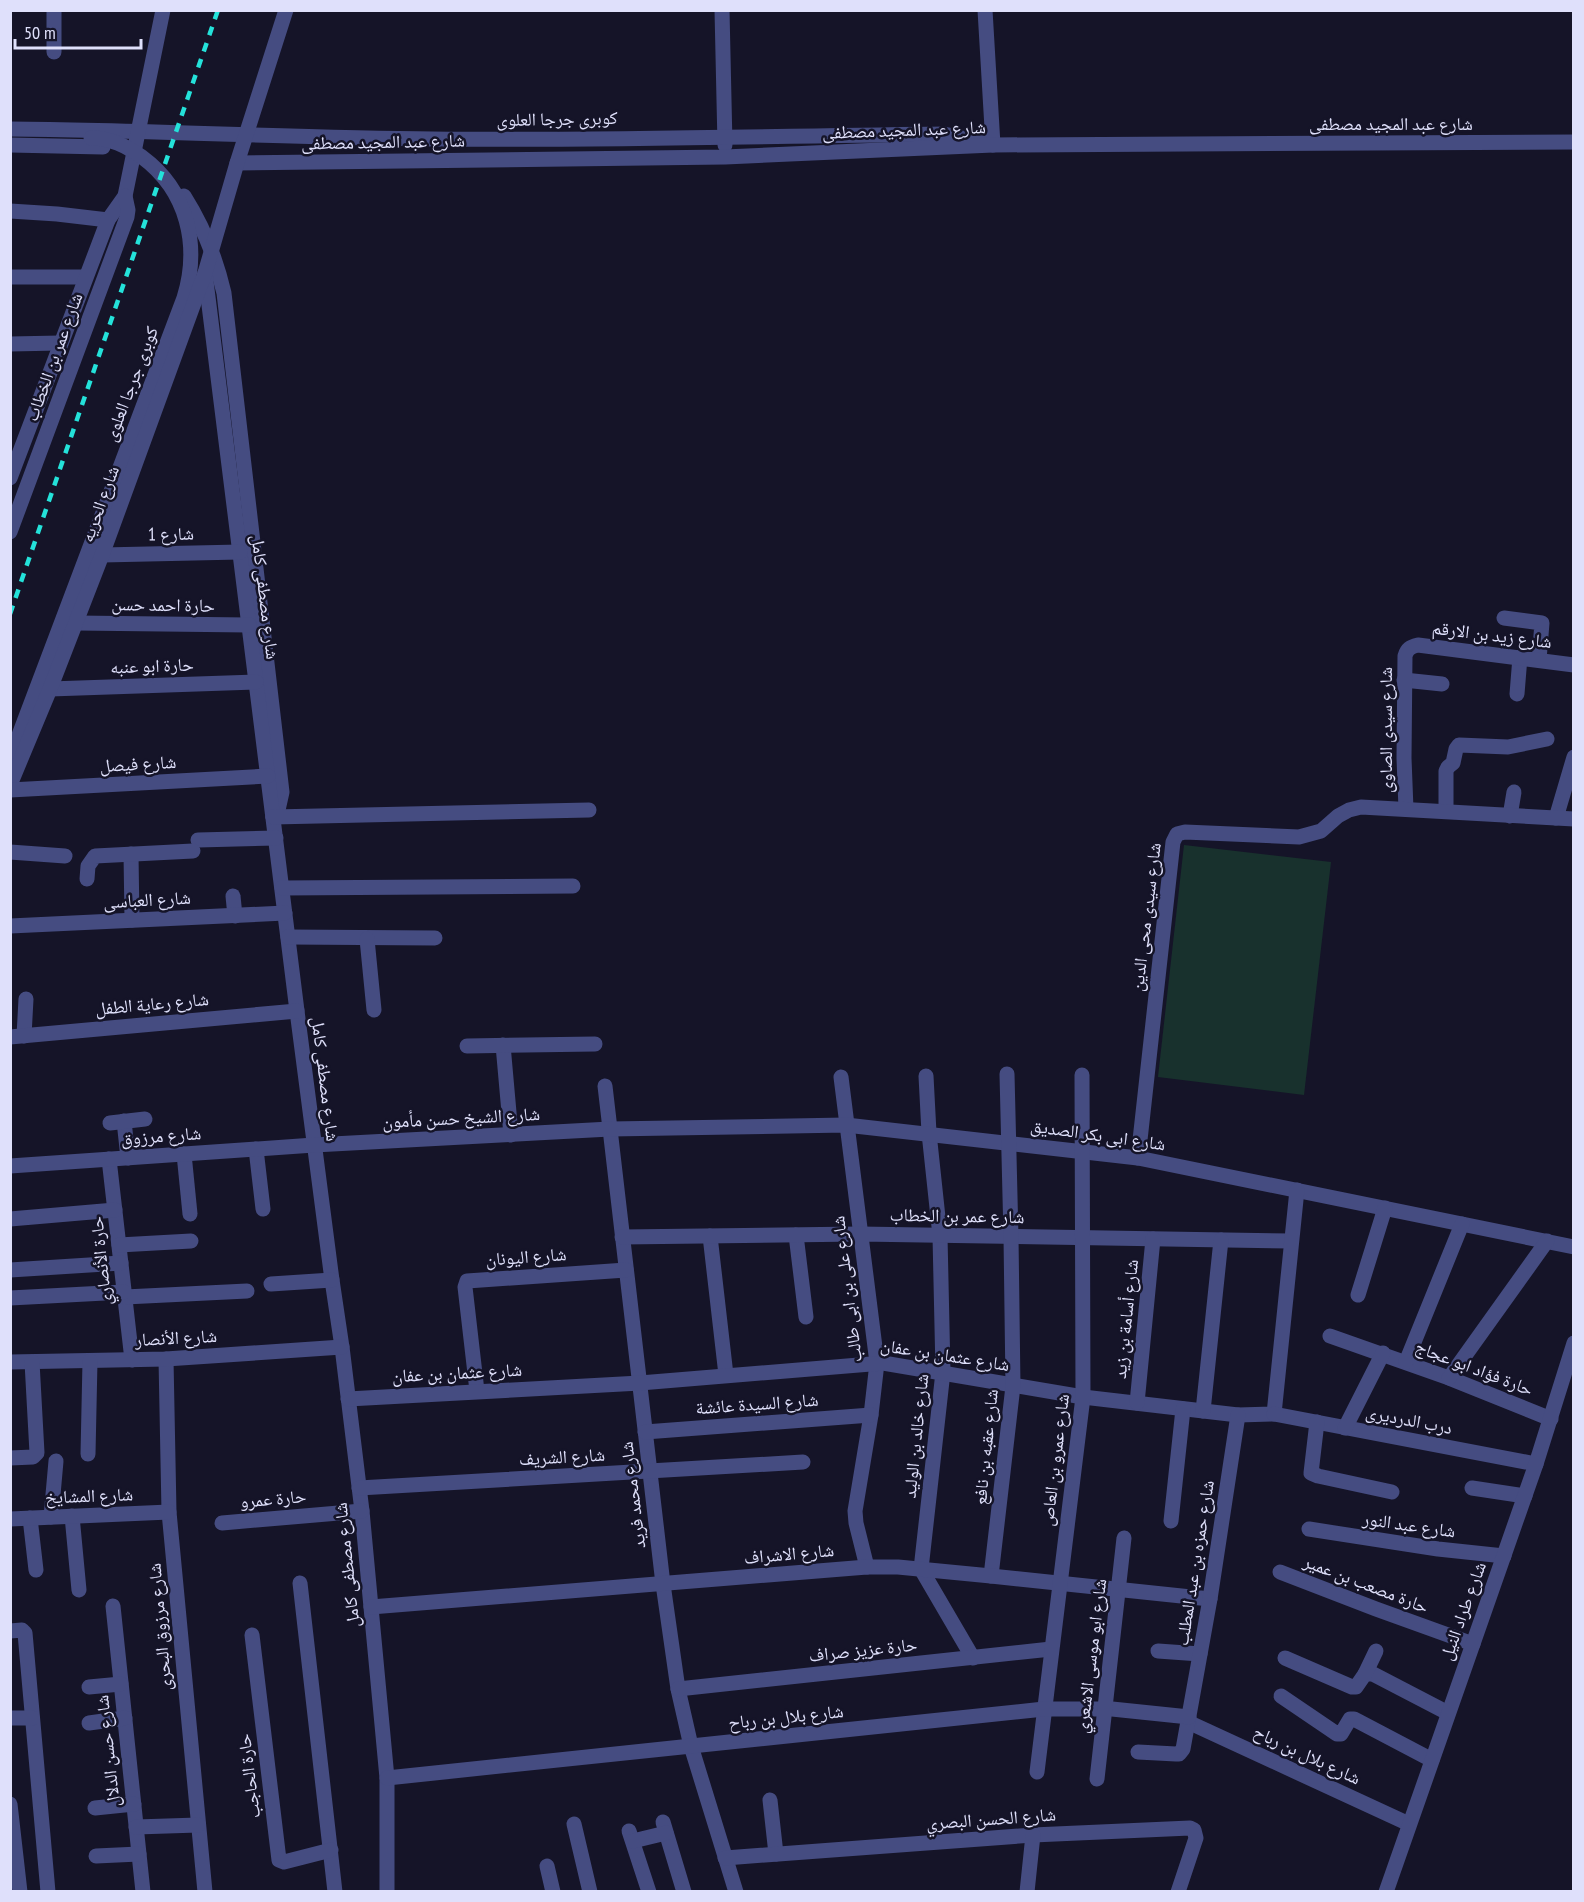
<svg xmlns="http://www.w3.org/2000/svg" width="1584" height="1902" viewBox="0 0 1584 1902" font-family="'PT Sans Narrow','Noto Naskh Arabic',sans-serif">
	<rect width="100%" height="100%" fill="#151428"/>
	<polygon fill="#18312d" points="1184,845 1331,862 1304,1095 1158,1077"/>
	<g fill="none" stroke-linecap="round" stroke-linejoin="round">
		<g stroke="#454c81" stroke-width="15">
			<polyline points="722,10 725,145"/>
			<polyline points="54,52 54,10"/>
			<path d="M 10,129 C 151,130 292,138 433,139 C 603,141 774,136 944,134 L 993,145 L 985,10"/>
			<polyline points="10,145 103,147"/>
			<polyline points="237,163 725,157 993,145 1574,142"/>
			<path d="M 184,196 C 203,226 216,258 224,293 L 282,792 L 278,810 L 273,817"/>
			<polyline points="10,211 57,214 108,220"/>
			<polyline points="205,273 297,1011 332,1280 342,1347 362,1511 387,1778 387,1892"/>
			<polyline points="10,277 85,277"/>
			<polyline points="10,344 60,343"/>
			<polyline points="10,478 108,220 125,196 163,10"/>
			<polyline points="10,532 127,217 128,210 125,196"/>
			<polyline points="102,555 240,552"/>
			<polyline points="1504,618 1542,623 1539,660"/>
			<polyline points="76,623 249,625"/>
			<polyline points="1404,680 1442,684"/>
			<polyline points="50,689 256,682"/>
			<polyline points="1517,694 1520,657"/>
			<path d="M 10,759 L 184,298 C 200,246 188,191 142,157 C 126,146 111,138 91,138"/>
			<polyline points="10,785 50,689 102,555 205,273 237,163 286,10"/>
			<polyline points="10,790 268,776"/>
			<path d="M 1406,809 L 1404,758 L 1405,656 C 1407,649 1410,647 1418,645 L 1574,665"/>
			<polyline points="1446,811 1446,771 1448,767 1453,763 1456,749 1459,745 1508,747 1547,739"/>
			<polyline points="1510,816 1514,792"/>
			<polyline points="273,817 589,810"/>
			<polyline points="1556,818 1574,757"/>
			<polyline points="198,840 276,838"/>
			<polyline points="10,852 65,856"/>
			<polyline points="131,854 132,920"/>
			<polyline points="87,879 88,866 95,856 193,851"/>
			<polyline points="282,888 573,886"/>
			<polyline points="233,896 235,916"/>
			<polyline points="10,926 285,913"/>
			<polyline points="288,937 435,938"/>
			<polyline points="367,939 374,1010"/>
			<polyline points="24,1036 26,999"/>
			<polyline points="10,1037 297,1011"/>
			<polyline points="503,1045 511,1135"/>
			<polyline points="467,1046 595,1044"/>
			<polyline points="926,1076 929,1133 940,1236 943,1372 921,1569 973,1658"/>
			<polyline points="841,1077 877,1363 871,1415 855,1511 856,1523 867,1567"/>
			<polyline points="605,1086 663,1584 678,1689 691,1746 736,1892"/>
			<polyline points="124,1121 128,1158"/>
			<polyline points="110,1123 145,1119"/>
			<polyline points="256,1149 263,1209"/>
			<polyline points="184,1154 190,1214"/>
			<polyline points="1138,1158 1173,842 1177,834 1185,832 1299,837 1321,831 1338,816 1349,810 1361,807 1574,819"/>
			<polyline points="109,1159 132,1360"/>
			<polyline points="10,1166 314,1145 610,1129 846,1125 1138,1158 1574,1247"/>
			<polyline points="10,1219 115,1210"/>
			<polyline points="796,1235 806,1317"/>
			<polyline points="710,1236 726,1375"/>
			<polyline points="622,1237 860,1234 1291,1241"/>
			<polyline points="119,1245 191,1241"/>
			<polyline points="10,1270 121,1263"/>
			<polyline points="271,1284 332,1280"/>
			<polyline points="1358,1295 1385,1208"/>
			<polyline points="125,1297 247,1291"/>
			<polyline points="10,1298 124,1292"/>
			<polyline points="1330,1336 1449,1378 1551,1419"/>
			<polyline points="166,1359 169,1512 205,1892"/>
			<polyline points="10,1362 166,1359 342,1347"/>
			<polyline points="1406,1362 1462,1224"/>
			<polyline points="1449,1378 1547,1241"/>
			<polyline points="477,1391 465,1287 467,1281 626,1270"/>
			<polyline points="348,1399 640,1383 883,1363 1083,1397 1238,1415 1274,1414 1297,1190"/>
			<polyline points="1137,1403 1153,1239"/>
			<polyline points="1203,1411 1221,1240"/>
			<polyline points="1274,1414 1536,1464"/>
			<polyline points="1317,1422 1311,1473 1318,1476 1392,1492"/>
			<polyline points="1345,1428 1383,1353"/>
			<polyline points="645,1432 871,1415"/>
			<polyline points="88,1454 90,1361"/>
			<polyline points="10,1458 33,1457 37,1453 32,1362"/>
			<polyline points="359,1488 803,1462"/>
			<polyline points="1472,1488 1525,1496"/>
			<polyline points="72,1516 79,1590"/>
			<polyline points="51,1517 56,1461"/>
			<polyline points="30,1518 36,1570"/>
			<polyline points="10,1519 169,1512"/>
			<polyline points="1171,1521 1183,1409"/>
			<polyline points="222,1523 362,1511"/>
			<polyline points="1309,1529 1438,1549 1504,1556"/>
			<polyline points="1280,1572 1376,1609 1473,1644"/>
			<polyline points="991,1576 1013,1386 1011,1237 1007,1074"/>
			<polyline points="300,1583 335,1892"/>
			<polyline points="113,1606 143,1892"/>
			<polyline points="371,1607 867,1567 898,1567 991,1576 1210,1599"/>
			<polyline points="10,1631 22,1630 25,1633 48,1892"/>
			<polyline points="252,1635 279,1860 284,1862 331,1850"/>
			<polyline points="1158,1651 1200,1654"/>
			<polyline points="1285,1658 1352,1687 1356,1687 1365,1674 1373,1674 1448,1713"/>
			<polyline points="1365,1674 1376,1651"/>
			<polyline points="89,1687 121,1684"/>
			<polyline points="678,1689 1051,1649"/>
			<polyline points="1281,1696 1337,1734 1341,1734 1350,1719 1354,1719 1432,1760"/>
			<polyline points="10,1718 32,1718"/>
			<polyline points="1188,1722 1409,1824"/>
			<polyline points="89,1723 125,1718"/>
			<polyline points="1138,1752 1176,1754 1179,1754 1183,1749 1210,1599 1238,1415"/>
			<polyline points="1037,1772 1083,1397 1082,1075"/>
			<polyline points="387,1778 1044,1709 1112,1709 1189,1717"/>
			<polyline points="1097,1779 1124,1538"/>
			<polyline points="770,1800 776,1854"/>
			<polyline points="10,1804 20,1892"/>
			<polyline points="95,1808 134,1804"/>
			<polyline points="663,1822 684,1892"/>
			<polyline points="574,1824 590,1892"/>
			<polyline points="136,1827 198,1825"/>
			<polyline points="629,1831 649,1892"/>
			<polyline points="633,1841 666,1833"/>
			<polyline points="96,1856 139,1854"/>
			<polyline points="725,1858 1033,1835 1190,1828 1194,1830 1196,1838 1178,1892"/>
			<polyline points="547,1866 553,1892"/>
			<polyline points="1027,1892 1033,1835"/>
			<polyline points="1386,1892 1536,1464 1574,1343"/>
		</g>
		<polyline stroke="#24e2da" stroke-width="4.5" stroke-dasharray="9 8" stroke-linecap="butt" points="10,614 218,10"/>
	</g>
	<g text-anchor="middle" stroke-width="5" stroke-linejoin="round" paint-order="stroke">
		<g font-size="18" fill="#dfe0fb" stroke="#151428">
			<text transform="translate(557 119) rotate(-1)" y="6">كوبرى جرجا العلوى</text>
			<text x="1391" y="130">شارع عبد المجيد مصطفى</text>
			<text transform="translate(904 130) rotate(-2)" y="6">شارع عبد المجيد مصطفى</text>
			<text transform="translate(383 142) rotate(-1)" y="6">شارع عبد المجيد مصطفى</text>
			<text transform="translate(54 357) rotate(-70)" y="6">شارع عمر بن الخطاب</text>
			<text transform="translate(131 384) rotate(-69)" y="6">كوبرى جرجا العلوى</text>
			<text transform="translate(100 504) rotate(-70)" y="6">شارع الحريه</text>
			<text transform="translate(171 534) rotate(-1)" y="6">شارع 1</text>
			<text transform="translate(265 597) rotate(83)" y="6">شارع مصطفى كامل</text>
			<text transform="translate(163 605) rotate(1)" y="6">حارة احمد حسن</text>
			<text transform="translate(1492 635) rotate(7)" y="6">شارع زيد بن الارقم</text>
			<text transform="translate(152 666) rotate(-2)" y="6">حارة ابو عنبه</text>
			<text transform="translate(1386 730) rotate(-90)" y="6">شارع سيدى الصاوى</text>
			<text transform="translate(138 764) rotate(-3)" y="6">شارع فيصل</text>
			<text transform="translate(147 900) rotate(-3)" y="6">شارع العباسى</text>
			<text transform="translate(1146 917) rotate(-83)" y="6">شارع سيدى محى الدين</text>
			<text transform="translate(152 1004) rotate(-5)" y="6">شارع رعاية الطفل</text>
			<text transform="translate(325 1079) rotate(83)" y="6">شارع مصطفى كامل</text>
			<text transform="translate(461 1118) rotate(-3)" y="6">شارع الشيخ حسن مأمون</text>
			<text transform="translate(1098 1135) rotate(8)" y="6">شارع ابى بكر الصديق</text>
			<text transform="translate(161 1136) rotate(-4)" y="6">شارع مرزوق</text>
			<text transform="translate(957 1216) rotate(1)" y="6">شارع عمر بن الخطاب</text>
			<text transform="translate(526 1257) rotate(-4)" y="6">شارع اليونان</text>
			<text transform="translate(101 1261) rotate(-96)" y="6">حارة الأنصاري</text>
			<text transform="translate(847 1289) rotate(-97)" y="6">شارع على بن ابى طالب</text>
			<text transform="translate(1126 1319) rotate(-84)" y="6">شارع أسامة بن زيد</text>
			<text transform="translate(176 1338) rotate(-3)" y="6">شارع الأنصار</text>
			<text transform="translate(945 1355) rotate(9)" y="6">شارع عثمان بن عفان</text>
			<text transform="translate(1474 1368) rotate(21)" y="6">حارة فؤاد ابو عجاج</text>
			<text transform="translate(457 1373) rotate(-3)" y="6">شارع عثمان بن عفان</text>
			<text transform="translate(757 1404) rotate(-4)" y="6">شارع السيدة عائشة</text>
			<text transform="translate(1409 1420) rotate(11)" y="6">درب الدرديرى</text>
			<text transform="translate(916 1436) rotate(-84)" y="6">شارع خالد بن الوليد</text>
			<text transform="translate(986 1447) rotate(-84)" y="6">شارع عقبه بن نافع</text>
			<text transform="translate(562 1457) rotate(-3)" y="6">شارع الشريف</text>
			<text transform="translate(1055 1460) rotate(-83)" y="6">شارع عمرو بن العاص</text>
			<text transform="translate(633 1495) rotate(-97)" y="6">شارع محمد فريد</text>
			<text transform="translate(89 1496) rotate(-2)" y="6">شارع المشايخ</text>
			<text transform="translate(273 1499) rotate(-5)" y="6">حارة عمرو</text>
			<text transform="translate(1409 1525) rotate(8)" y="6">شارع عبد النور</text>
			<text transform="translate(789 1554) rotate(-5)" y="6">شارع الاشراف</text>
			<text transform="translate(1195 1563) rotate(-81)" y="6">شارع حمزه بن عبد المطلب</text>
			<text transform="translate(347 1565) rotate(-96)" y="6">شارع مصطفى كامل</text>
			<text transform="translate(1366 1584) rotate(21)" y="6">حارة مصعب بن عمير</text>
			<text transform="translate(1463 1611) rotate(-70)" y="6">شارع طراد النيل</text>
			<text transform="translate(160 1627) rotate(-95)" y="6">شارع مرزوق البحرى</text>
			<text transform="translate(863 1650) rotate(-6)" y="6">حارة عزيز صراف</text>
			<text transform="translate(1091 1656) rotate(-83)" y="6">شارع ابو موسى الاشعري</text>
			<text transform="translate(786 1717) rotate(-6)" y="6">شارع بلال بن رباح</text>
			<text transform="translate(108 1751) rotate(-96)" y="6">شارع حسن الدلال</text>
			<text transform="translate(1307 1755) rotate(25)" y="6">شارع بلال بن رباح</text>
			<text transform="translate(249 1776) rotate(-97)" y="6">حارة الحاجب</text>
			<text transform="translate(991 1819) rotate(-4)" y="6">شارع الحسن البصري</text>
		</g>
	</g>
	<rect width="1584" height="1902" fill="none" stroke="#dfe0fb" stroke-width="24"/>
	<path d="M15 39v9h126v-9" fill="none" stroke="#dfe0fb" stroke-width="3"/>
	<text x="24" y="39" font-size="18" fill="#dfe0fb" stroke="#151428" stroke-width="4.5" paint-order="stroke">50 m</text>
</svg>
